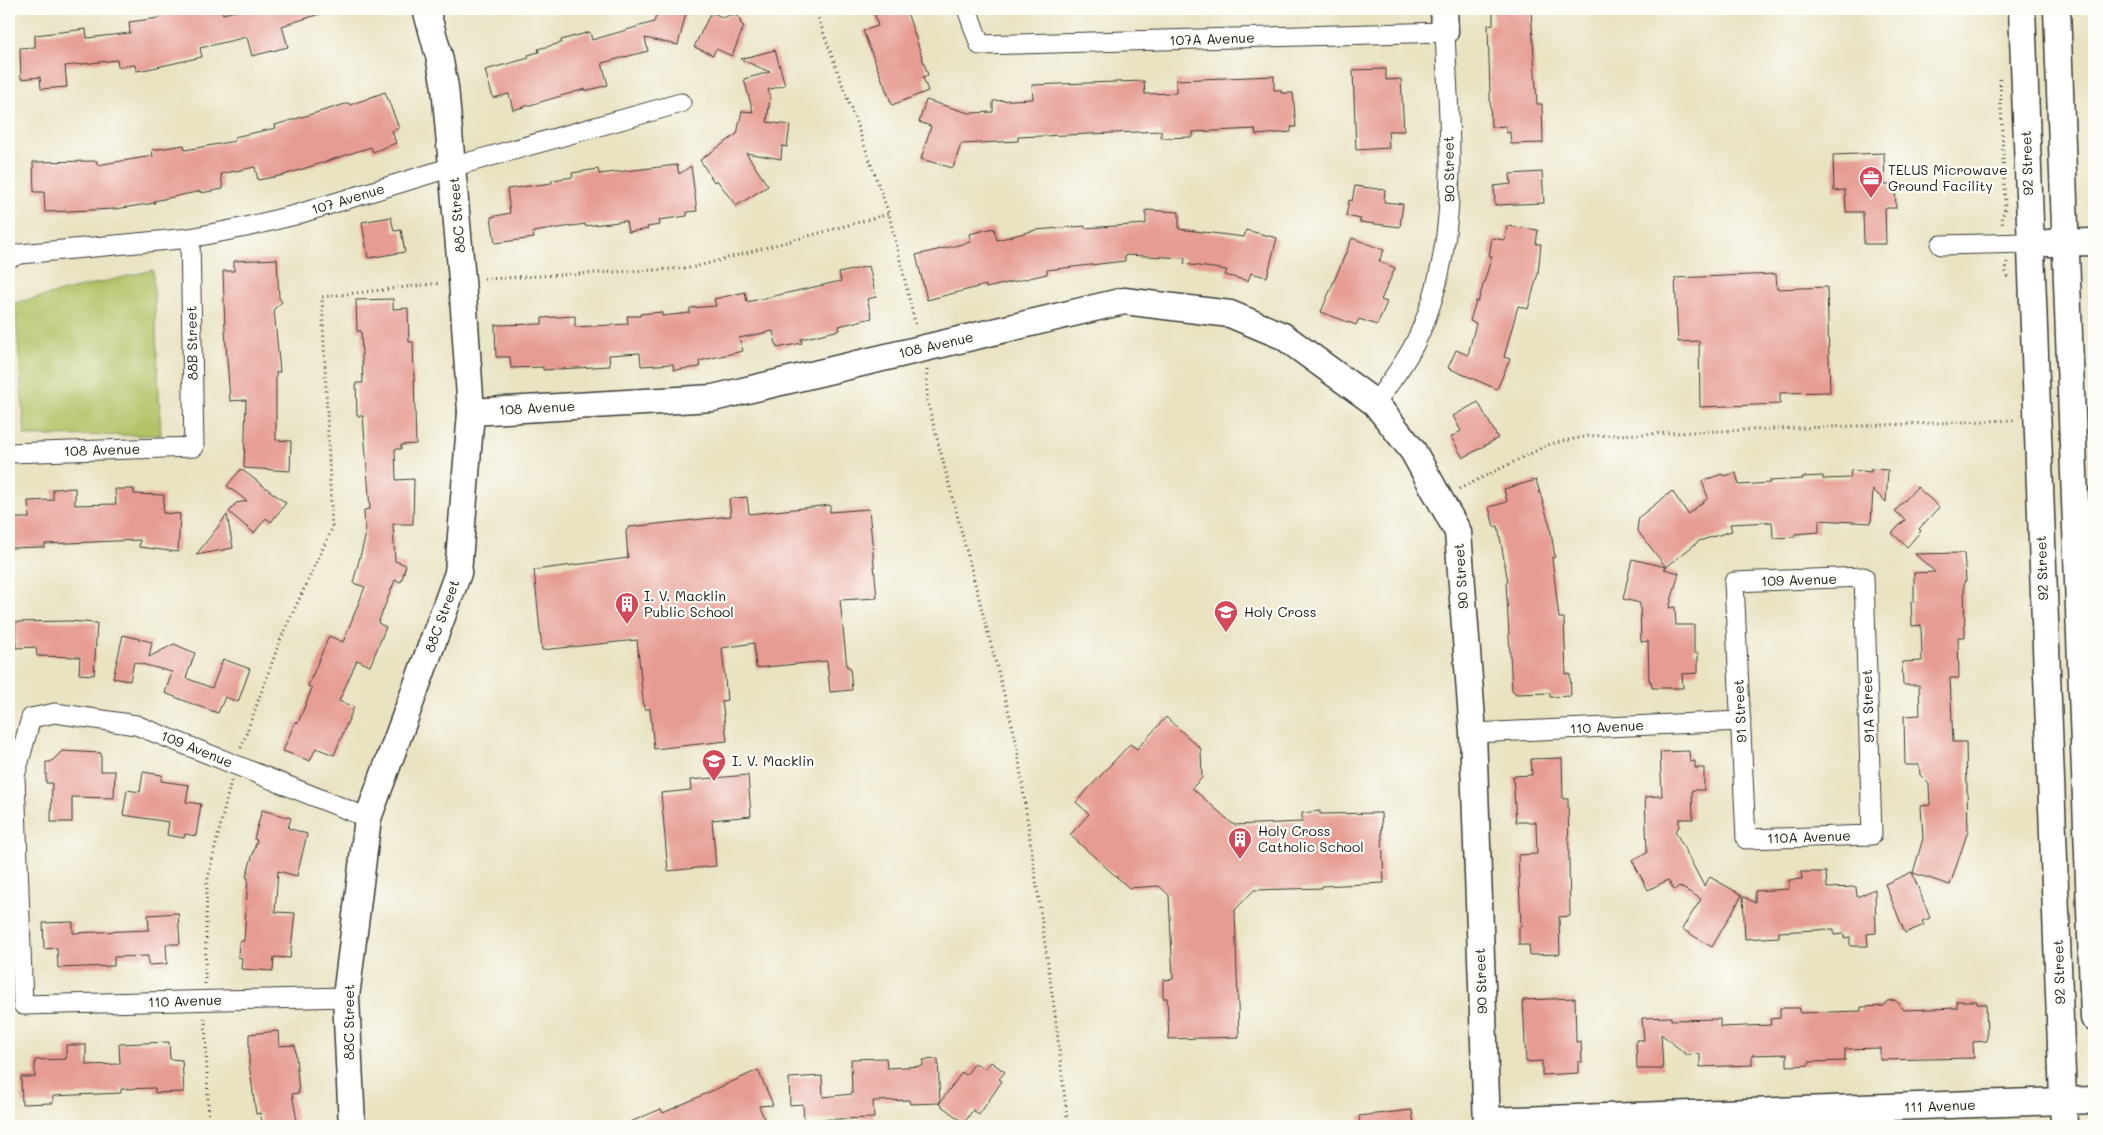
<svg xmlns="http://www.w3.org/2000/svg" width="2103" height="1135" viewBox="0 0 2103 1135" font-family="Mali,sans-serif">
	<rect width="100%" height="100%" fill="#fdfcf7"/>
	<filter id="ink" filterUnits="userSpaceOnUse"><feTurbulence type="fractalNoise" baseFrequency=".02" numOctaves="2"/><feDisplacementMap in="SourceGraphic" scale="10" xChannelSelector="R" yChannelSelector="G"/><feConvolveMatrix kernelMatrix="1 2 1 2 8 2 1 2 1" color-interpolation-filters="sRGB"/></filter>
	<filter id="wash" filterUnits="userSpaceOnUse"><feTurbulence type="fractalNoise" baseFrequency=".0096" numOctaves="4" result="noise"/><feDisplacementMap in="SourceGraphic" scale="20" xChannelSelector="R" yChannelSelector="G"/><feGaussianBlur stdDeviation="1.12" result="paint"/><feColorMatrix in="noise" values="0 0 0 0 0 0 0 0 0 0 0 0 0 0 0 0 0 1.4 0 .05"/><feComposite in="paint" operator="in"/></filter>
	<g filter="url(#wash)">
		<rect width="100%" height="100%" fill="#e9e3c2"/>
		<polygon fill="#b1c164" stroke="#666e40" points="153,270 161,435 25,436 15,303"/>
		<g id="blocks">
			<g fill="#e69c93">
				<polygon points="189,9 222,9 223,14 242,9 325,9 326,12 282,26 288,47 252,56 247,37 200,48 202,57 148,69 136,71 135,65 118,67 117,60 65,66 67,87 41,89 40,77 21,79 20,48 35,47 35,35 86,29 87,38 130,33 129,22 159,18 158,15"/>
				<polygon points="658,9 687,9 678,45 645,38 648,51 602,63 608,85 585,91 585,89 513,110 509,94 493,98 485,70 529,58 528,55 539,52 538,49 561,43 561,40 590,32 592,40 654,22"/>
				<polygon points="873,9 906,9 928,75 923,77 928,91 892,105 863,31 878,26"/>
				<polygon points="1531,10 1537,104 1542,104 1543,143 1511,144 1510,132 1506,133 1506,126 1491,127 1488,25 1493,24 1493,11"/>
				<polygon points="711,12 724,18 731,14 739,17 741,24 744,26 732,56 716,49 713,55 694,47"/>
				<polygon points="775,50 785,85 768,90 770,97 767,122 790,125 787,147 782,146 781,159 746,153 768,186 736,206 717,180 714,182 700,160 737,134 742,111 753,112 744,79 770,72 740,59"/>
				<polygon points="1386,69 1386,80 1401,79 1404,131 1388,131 1389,148 1356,150 1353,70"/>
				<polygon points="1274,76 1274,90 1281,90 1281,93 1293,93 1296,127 1291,127 1291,132 1256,135 1255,129 1193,132 1193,137 1161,138 1161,131 1018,137 1018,141 961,144 953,168 921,159 931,126 919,122 926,100 969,113 993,112 993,101 1033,99 1032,85 1144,81 1145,94 1176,93 1176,80"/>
				<polygon points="385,92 399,128 392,131 396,143 373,152 371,147 284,175 258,180 255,167 221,174 223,189 201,193 201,191 154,201 155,203 115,209 45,212 44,192 34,192 33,162 97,161 97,165 153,156 152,150 184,145 185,150 235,141 234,137 276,128 275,125 349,103 350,105"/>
				<polygon points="1884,153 1885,185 1895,185 1896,208 1885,208 1886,244 1864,244 1863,212 1846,212 1845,190 1834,191 1833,155"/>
				<polygon points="677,165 679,174 691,166 697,211 687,212 687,216 659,220 660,225 647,227 648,229 628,232 626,221 585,226 585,224 533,232 534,238 495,243 491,217 510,213 507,189 552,183 552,180 573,177 572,173 598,169 599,174"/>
				<polygon points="1542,172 1544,203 1495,205 1494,186 1511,184 1510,174"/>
				<polygon points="1355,186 1385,190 1384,202 1403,204 1400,227 1359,222 1361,219 1346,216 1349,200 1352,201"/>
				<polygon points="1146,210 1179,212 1179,229 1244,237 1246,230 1277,238 1267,277 1251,273 1248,281 1225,275 1227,270 1184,264 1185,258 1125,255 1125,261 1047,270 1047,274 986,288 986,285 927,300 916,255 971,242 969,234 994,228 997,240 1036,230 1085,226 1085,228 1146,224"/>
				<polygon points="391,217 394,231 401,230 405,252 368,258 362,222"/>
				<polygon points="1507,226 1538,230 1536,244 1541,244 1538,273 1528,309 1518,306 1504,357 1510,359 1497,389 1448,368 1456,350 1468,355 1476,323 1470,321 1476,301 1478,302 1492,256 1489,256 1492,238 1505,240"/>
				<polygon points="1352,238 1384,250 1379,261 1395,268 1381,300 1387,302 1377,325 1359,319 1356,325 1321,312"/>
				<polygon points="277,259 279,298 282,302 274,309 280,372 276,372 276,440 291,441 290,471 244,468 246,400 230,401 225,330 223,271 234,271 234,261"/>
				<polygon points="869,266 876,297 867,299 872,318 839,326 840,330 801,339 802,343 777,348 773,331 739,338 743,351 699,361 700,367 674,370 673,364 641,366 640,353 609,355 610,366 543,370 543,367 511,368 510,357 496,357 495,325 542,324 542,318 575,316 575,327 628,324 627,316 640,316 640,314 662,312 662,316 690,313 690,308 716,306 714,299 745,292 747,302 841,281 839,273"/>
				<polygon points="1776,274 1777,289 1827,287 1830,392 1780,393 1780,404 1700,407 1699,341 1678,342 1675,278"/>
				<polygon points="393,299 393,309 408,308 409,342 413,342 416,444 401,445 401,449 395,449 396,480 414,479 413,524 393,524 395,561 406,565 401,582 395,580 378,623 386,627 370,666 357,660 339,701 354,707 334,755 316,748 310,761 283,751 295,722 298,723 312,688 308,686 329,636 343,642 365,587 353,583 365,538 364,510 370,509 363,416 357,416 356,383 363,383 361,331 357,331 356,300"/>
				<polygon points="1478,402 1498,438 1463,458 1451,437 1461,431 1453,416"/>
				<polygon points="241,469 286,503 271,522 266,518 254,533 229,512 236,503 247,501 227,486"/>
				<polygon points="1871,469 1888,470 1886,502 1873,490 1871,523 1819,520 1819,532 1795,534 1795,537 1773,538 1772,522 1730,524 1732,531 1699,541 1664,569 1679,573 1669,608 1675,607 1676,625 1694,625 1694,653 1698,653 1698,673 1682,674 1683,688 1652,688 1651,681 1649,681 1648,641 1641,642 1640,603 1623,599 1632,559 1666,567 1637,530 1639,517 1672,491 1688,514 1708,498 1702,481 1722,474 1723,476 1736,473 1739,485 1770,483 1769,481 1803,479 1802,477 1823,476 1823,479 1850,478 1851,470 1871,472"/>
				<polygon points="1536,480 1550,526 1555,557 1552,558 1559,618 1564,618 1566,674 1570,674 1571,696 1550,697 1550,693 1516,694 1512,690 1506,582 1508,582 1498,526 1494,527 1489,507 1507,502 1504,489"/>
				<polygon points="1917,487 1939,507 1919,529 1921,531 1907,547 1892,533 1905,520 1895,511"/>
				<polygon points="75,488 75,505 116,504 115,489 134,489 134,494 164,495 163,513 180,514 178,552 139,547 140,540 45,544 45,547 9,548 9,527 15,528 15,518 29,518 28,501 53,500 53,489"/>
				<polygon points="747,497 749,514 830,505 830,512 869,509 877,598 840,600 847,667 850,667 852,690 830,692 827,661 756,668 754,643 722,648 727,700 722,701 727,741 654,749 650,709 644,709 637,640 542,650 534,570 628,558 626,531 629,527 731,516 729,499"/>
				<polygon points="227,515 233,548 196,555"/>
				<polygon points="1964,553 1966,581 1964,581 1965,637 1958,637 1959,678 1950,678 1953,742 1966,742 1968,831 1950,885 1913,873 1923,838 1921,806 1930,805 1929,784 1920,775 1919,765 1905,765 1904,716 1920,715 1919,685 1903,685 1902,662 1922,661 1921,625 1912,626 1911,601 1914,601 1914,573 1935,572 1915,554"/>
				<polygon points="68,621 97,623 94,675 79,674 80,657 37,656 36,647 16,648 15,622"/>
				<polygon points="123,635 152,642 149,657 174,644 195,653 186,678 212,688 223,659 250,669 238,702 225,697 218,713 195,705 165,693 172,672 134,662 130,681 113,678"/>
				<polygon points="1166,717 1201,749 1202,778 1192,788 1234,825 1302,822 1302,813 1320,811 1320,814 1381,813 1384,883 1322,886 1322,888 1254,890 1235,910 1239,1037 1169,1039 1167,998 1163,998 1163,980 1173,979 1169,895 1159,886 1129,888 1070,835 1089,814 1076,802 1130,744 1137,749"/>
				<polygon points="62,751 101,753 101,771 115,771 114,798 72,797 72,822 51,822 52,783 46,783 46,762 51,762"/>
				<polygon points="1689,751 1690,762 1695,761 1695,768 1704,768 1704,790 1692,790 1693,819 1679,819 1679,827 1675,831 1704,886 1710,877 1742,895 1712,947 1682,929 1701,899 1679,886 1674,890 1668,880 1648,890 1632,860 1647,853 1645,797 1662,796 1660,752"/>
				<polygon points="1562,758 1563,799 1568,799 1570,916 1559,917 1560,954 1530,955 1529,945 1519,945 1519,927 1521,926 1518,855 1537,854 1536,822 1516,822 1513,776 1532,775 1531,759"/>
				<polygon points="143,772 162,775 161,781 189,785 186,802 201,804 196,836 185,834 184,838 167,835 169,822 123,815 127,790 140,792"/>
				<polygon points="748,775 751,816 712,820 716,866 668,871 661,793 691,790 690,780"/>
				<polygon points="262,810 291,818 288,828 307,834 297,876 278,871 275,912 295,913 290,958 274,957 273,971 241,969 242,958 238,957 239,941 244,941 248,878 246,877 257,840 254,839"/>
				<polygon points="1801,872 1826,872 1827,888 1856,887 1857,897 1875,889 1876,933 1867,934 1868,946 1850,946 1850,937 1844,938 1844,934 1834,935 1834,929 1779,932 1779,937 1745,939 1743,896 1755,903 1755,891 1789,889 1789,880 1802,879"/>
				<polygon points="1912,872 1930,918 1922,921 1924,925 1905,933 1885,884"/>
				<polygon points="178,913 180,944 166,944 167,964 148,965 148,956 114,957 114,966 58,968 57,948 44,949 43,923 73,922 73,933 149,930 148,915"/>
				<polygon points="1575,998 1576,1042 1581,1041 1582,1062 1578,1062 1578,1073 1542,1075 1542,1061 1526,1062 1523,1000"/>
				<polygon points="1895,1000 1904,1010 1957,1008 1957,1001 1977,1001 1977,1004 1986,1004 1987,1041 1973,1042 1974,1058 1880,1060 1880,1048 1845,1049 1845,1061 1809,1062 1809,1065 1787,1066 1787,1054 1752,1055 1752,1065 1700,1067 1700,1054 1687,1055 1661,1034 1663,1069 1637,1069 1636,1040 1644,1040 1642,1018 1671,1017 1671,1020 1720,1019 1720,1027 1771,1025 1770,1019 1780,1018 1780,1008 1800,1008 1800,1013 1861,1011 1861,1007 1884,1006 1887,1001"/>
				<polygon points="278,1031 279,1046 295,1045 299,1093 292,1094 298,1126 263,1126 260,1113 256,1114 249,1064 249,1034"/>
				<polygon points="169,1042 170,1059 182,1060 184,1092 155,1093 155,1088 121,1089 121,1093 53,1096 53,1103 22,1104 21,1077 35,1077 35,1060 66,1059 66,1045 86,1045 86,1065 120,1064 119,1044"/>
				<polygon points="886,1058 887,1068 923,1066 923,1060 938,1059 940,1103 910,1104 909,1100 873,1101 874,1118 804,1120 803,1104 790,1105 789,1078 822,1076 823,1097 852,1094 851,1059"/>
				<polygon points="991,1062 1005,1072 999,1079 1002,1081 979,1115 973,1110 964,1123 939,1104 962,1072 966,1075 975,1063 985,1069"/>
				<polygon points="758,1070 773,1105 759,1106 767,1126 621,1126 661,1109 663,1113"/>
				<polygon points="1412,1110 1414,1126 1360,1126 1359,1116"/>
			</g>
		</g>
	</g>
	<g filter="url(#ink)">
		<use href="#blocks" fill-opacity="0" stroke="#3b3a35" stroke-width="1"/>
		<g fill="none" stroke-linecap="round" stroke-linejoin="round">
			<g stroke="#3b3a35" stroke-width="21">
				<g id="street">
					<path d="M 967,9 L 980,45 L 1445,32 C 1449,136 1463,246 1415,343 C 1404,365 1389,384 1375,403"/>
					<polyline points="1941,245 2029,243"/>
					<polyline points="9,258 20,254 190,238 246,227 295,215 452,167 681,103"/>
					<polyline points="9,453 194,447 190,238"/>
					<polygon points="1864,577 1872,835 1746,839 1734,582"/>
					<polyline points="1473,733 1741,721"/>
					<polyline points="346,997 23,1005 15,776 31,718 55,713 136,725 368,818"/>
				</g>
			</g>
			<g stroke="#3b3a35" stroke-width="29">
				<g id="secondary">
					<polyline points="1444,9 1445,32"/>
					<polyline points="2022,9 2064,1126"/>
					<polyline points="2057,9 2094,1018"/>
					<polyline points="2048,243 2094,242"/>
					<polyline points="471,412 713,398 1124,301 1230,314 1283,336 1375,403 1413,451 1458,532 1473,733 1487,1126"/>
					<polyline points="1486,1121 2094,1100"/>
					<polyline points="352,1126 346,997 368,818 458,573 471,412 462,280 445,87 439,56 426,9"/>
				</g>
			</g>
			<g stroke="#3b3a35" stroke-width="3" stroke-dasharray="1 4" stroke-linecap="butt">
				<polyline points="815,9 889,214 916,327"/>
				<polyline points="2000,79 2005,207 2004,213 2001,217 2003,226"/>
				<polyline points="2007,262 2005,270 2009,280"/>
				<polyline points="484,279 691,268 889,214"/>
				<polyline points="927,370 927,400 1016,740 1055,1014 1068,1126"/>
				<polyline points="1459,489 1550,444 1589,436 2014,420"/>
				<polyline points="241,748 281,638 332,529 322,297 440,283"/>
				<polyline points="205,984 207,882 231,781"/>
				<polyline points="205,1018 209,1126"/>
			</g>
			<use href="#street" stroke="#fff" stroke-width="19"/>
			<use href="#secondary" stroke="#fff" stroke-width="26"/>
		</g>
	</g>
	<defs>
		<g id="office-pin" transform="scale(1.25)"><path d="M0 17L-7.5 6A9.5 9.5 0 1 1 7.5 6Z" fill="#d1495b" stroke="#fdfcf7"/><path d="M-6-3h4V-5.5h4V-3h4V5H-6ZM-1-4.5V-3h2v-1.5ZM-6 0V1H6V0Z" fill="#fff"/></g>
		<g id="building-pin" transform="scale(1.25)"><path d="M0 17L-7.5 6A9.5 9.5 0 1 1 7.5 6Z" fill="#d1495b" stroke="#fdfcf7"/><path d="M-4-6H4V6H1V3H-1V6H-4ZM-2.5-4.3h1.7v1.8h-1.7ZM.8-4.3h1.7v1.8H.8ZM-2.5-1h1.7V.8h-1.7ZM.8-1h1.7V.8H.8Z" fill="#fff"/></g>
		<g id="school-pin" transform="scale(1.25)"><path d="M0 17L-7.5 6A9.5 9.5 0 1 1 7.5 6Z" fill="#d1495b" stroke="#fdfcf7"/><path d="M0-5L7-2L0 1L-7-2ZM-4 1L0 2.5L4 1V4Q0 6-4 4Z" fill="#fff"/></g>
	</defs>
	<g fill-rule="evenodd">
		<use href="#office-pin" x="1871" y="178"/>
		<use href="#building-pin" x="627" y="604"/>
		<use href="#school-pin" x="1226" y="612"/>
		<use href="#school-pin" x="714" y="761"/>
		<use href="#building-pin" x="1240" y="839"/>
	</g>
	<g text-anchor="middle" stroke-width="4.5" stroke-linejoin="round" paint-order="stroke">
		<g font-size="14" fill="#1c1c1c" stroke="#fdfcf7">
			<text transform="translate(1212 39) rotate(-2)" y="5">107A Avenue</text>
			<text transform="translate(2027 163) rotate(-92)" y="5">92 Street</text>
			<text transform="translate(1449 169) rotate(-91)" y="5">90 Street</text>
			<text transform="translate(348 199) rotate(-17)" y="5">107 Avenue</text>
			<text transform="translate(457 215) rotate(-95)" y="5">88C Street</text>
			<text transform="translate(192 343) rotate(-91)" y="5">88B Street</text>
			<text transform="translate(936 345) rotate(-13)" y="5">108 Avenue</text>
			<text transform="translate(537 408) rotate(-3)" y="5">108 Avenue</text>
			<text transform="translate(102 450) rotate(-2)" y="5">108 Avenue</text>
			<text transform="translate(2042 568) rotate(-92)" y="5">92 Street</text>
			<text transform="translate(1461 576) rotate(-94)" y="5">90 Street</text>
			<text transform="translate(1799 580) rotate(-2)" y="5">109 Avenue</text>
			<text transform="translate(442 616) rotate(-70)" y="5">88C Street</text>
			<text transform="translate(1868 706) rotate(-92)" y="5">91A Street</text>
			<text transform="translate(1740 711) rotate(-93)" y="5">91 Street</text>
			<text transform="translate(1607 727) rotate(-3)" y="5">110 Avenue</text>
			<text transform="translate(197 749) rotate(22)" y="5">109 Avenue</text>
			<text transform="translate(1809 837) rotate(-2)" y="5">110A Avenue</text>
			<text transform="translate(2059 972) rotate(-92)" y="5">92 Street</text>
			<text transform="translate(1481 981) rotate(-92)" y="5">90 Street</text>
			<text transform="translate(185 1001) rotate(-2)" y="5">110 Avenue</text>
			<text transform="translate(349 1022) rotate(-90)" y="5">88C Street</text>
			<text transform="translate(1940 1106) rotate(-2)" y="5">111 Avenue</text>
		</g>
		<g font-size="14" fill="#1c1c1c" stroke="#fdfcf7" text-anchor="start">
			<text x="1888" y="175">TELUS Microwave<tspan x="1888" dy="16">Ground Facility</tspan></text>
			<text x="644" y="601">I. V. Macklin<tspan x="644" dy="16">Public School</tspan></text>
			<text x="1244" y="617">Holy Cross</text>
			<text x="732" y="766">I. V. Macklin</text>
			<text x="1258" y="836">Holy Cross<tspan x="1258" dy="16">Catholic School</tspan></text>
		</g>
	</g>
	<rect width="2103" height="1135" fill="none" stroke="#fdfcf7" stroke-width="30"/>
</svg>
